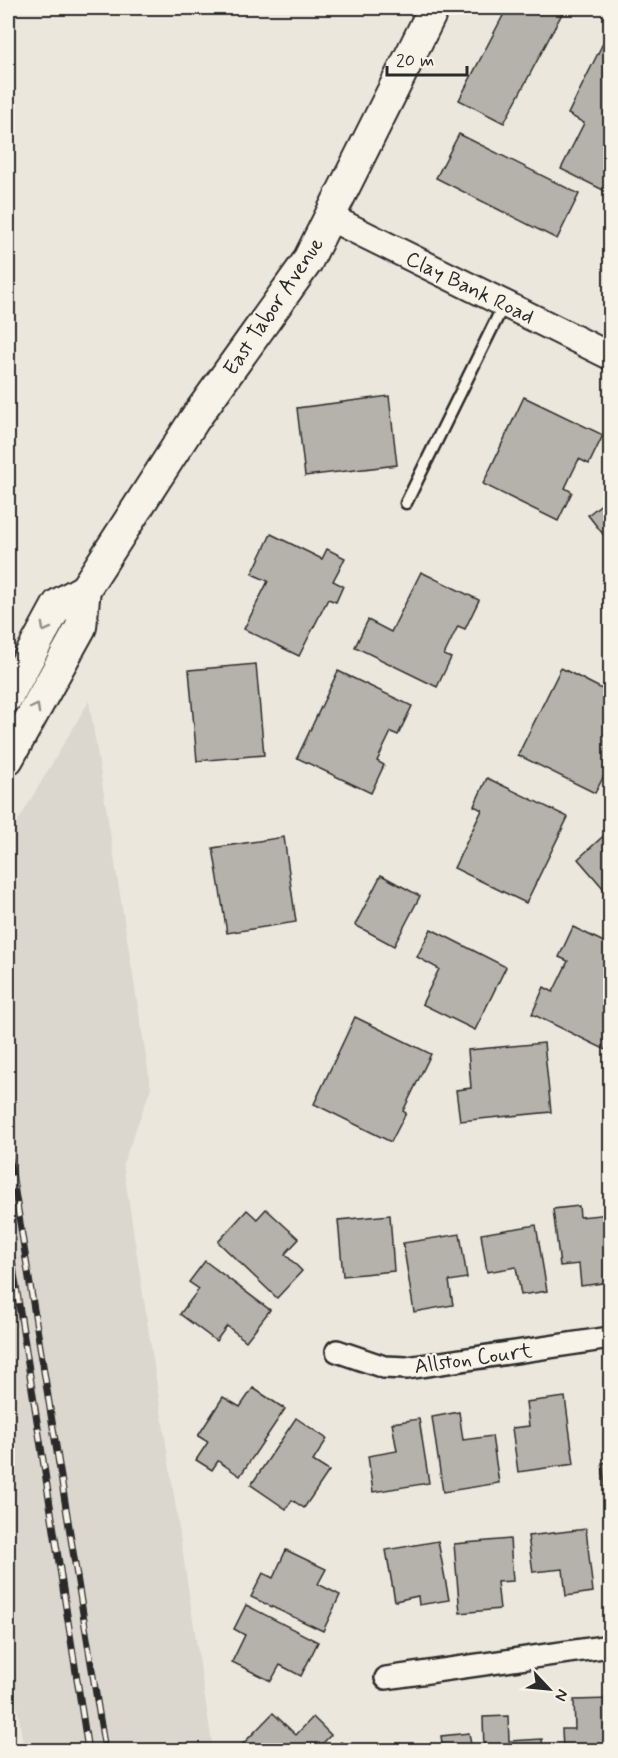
<svg xmlns="http://www.w3.org/2000/svg" width="618" height="1758" viewBox="0 0 618 1758" font-family="Mynerve,sans-serif">
	<rect width="100%" height="100%" fill="#ebe7dd"/>
	<filter id="ink" filterUnits="userSpaceOnUse"><feTurbulence type="fractalNoise" baseFrequency=".0167" numOctaves="2"/><feDisplacementMap in="SourceGraphic" scale="12" xChannelSelector="R" yChannelSelector="G"/><feConvolveMatrix kernelMatrix="1 2 1 2 8 2 1 2 1" color-interpolation-filters="sRGB"/></filter>
	<g filter="url(#ink)">
		<polygon fill="#dbd7ce" points="89,701 151,1088 123,1164 213,1750 24,1750 8,1649 8,838"/>
		<g fill="#b5b2ab" stroke="#2b2b2b" stroke-width="1.5">
			<polygon points="507,8 565,8 504,123 459,100"/>
			<polygon points="607,35 610,37 610,181 605,191 561,169 584,123 568,114"/>
			<polygon points="459,134 579,194 557,239 436,178"/>
			<polygon points="389,396 397,465 305,476 297,408"/>
			<polygon points="524,397 603,435 589,464 579,459 565,488 572,492 558,521 483,484"/>
			<polygon points="610,497 610,543 588,515"/>
			<polygon points="271,534 322,559 327,549 345,558 333,581 343,586 336,602 328,599 299,656 244,629 268,581 252,574"/>
			<polygon points="421,572 479,600 465,629 458,626 444,655 451,658 437,687 355,647 368,620 391,632"/>
			<polygon points="256,664 264,755 197,761 189,670"/>
			<polygon points="561,668 610,693 610,754 606,762 610,764 595,793 518,755"/>
			<polygon points="338,671 412,706 398,735 391,732 377,761 384,765 371,793 297,758"/>
			<polygon points="487,778 568,817 526,903 454,868 482,810 474,806"/>
			<polygon points="610,830 610,896 578,859"/>
			<polygon points="284,837 296,922 227,933 213,848"/>
			<polygon points="381,875 420,896 394,946 355,925"/>
			<polygon points="573,927 610,945 610,1040 606,1050 532,1014 544,987 553,992 568,961 559,957"/>
			<polygon points="431,929 506,967 475,1030 422,1004 439,969 417,957"/>
			<polygon points="355,1017 431,1054 403,1111 406,1113 391,1142 314,1104"/>
			<polygon points="544,1043 551,1112 460,1121 456,1090 471,1088 468,1050"/>
			<polygon points="579,1206 580,1217 610,1214 610,1282 581,1286 579,1264 560,1266 553,1209"/>
			<polygon points="266,1209 299,1239 285,1254 302,1271 277,1298 218,1242 247,1210 257,1219"/>
			<polygon points="390,1215 394,1271 343,1276 338,1220"/>
			<polygon points="536,1225 547,1291 521,1295 516,1267 487,1272 481,1234"/>
			<polygon points="460,1234 467,1278 449,1281 453,1305 414,1312 403,1243"/>
			<polygon points="205,1261 270,1310 246,1341 227,1326 216,1341 180,1314 199,1289 189,1282"/>
			<polygon points="253,1388 285,1409 240,1476 218,1461 212,1470 196,1460 208,1442 198,1436 223,1397 240,1407"/>
			<polygon points="565,1397 574,1464 518,1472 512,1428 529,1426 526,1402"/>
			<polygon points="459,1412 463,1440 492,1436 499,1483 443,1492 432,1417"/>
			<polygon points="296,1418 327,1439 313,1461 329,1471 304,1508 292,1500 286,1509 251,1485"/>
			<polygon points="419,1419 429,1483 373,1492 368,1456 397,1451 392,1423"/>
			<polygon points="605,1421 610,1421 610,1445 608,1445"/>
			<polygon points="610,1462 610,1494 606,1494 602,1463"/>
			<polygon points="586,1529 593,1592 566,1596 563,1569 533,1572 528,1536"/>
			<polygon points="510,1539 513,1581 497,1582 500,1609 460,1613 454,1544"/>
			<polygon points="438,1541 449,1600 419,1605 418,1596 395,1601 386,1550"/>
			<polygon points="286,1550 326,1569 318,1584 340,1595 323,1631 251,1597 263,1573 273,1578"/>
			<polygon points="246,1605 318,1642 301,1676 280,1665 271,1681 232,1662 245,1635 234,1629"/>
			<polygon points="610,1699 610,1750 563,1750 562,1729 575,1729 574,1700"/>
			<polygon points="273,1713 296,1735 313,1717 331,1735 316,1750 244,1750 240,1747"/>
			<polygon points="508,1716 509,1741 542,1739 543,1750 484,1750 483,1717"/>
			<polygon points="469,1733 472,1750 443,1750 441,1736"/>
			<polygon points="341,1742 350,1750 332,1750"/>
		</g>
		<g fill="none" stroke-linecap="round" stroke-linejoin="round">
			<g stroke="#2b2b2b" stroke-width="15">
				<polyline id="service" points="406,503 504,304"/>
			</g>
			<g stroke="#2b2b2b" stroke-width="26">
				<g id="minor">
					<polyline points="337,1351 384,1367 407,1368 610,1338"/>
					<polyline points="386,1678 610,1646"/>
				</g>
			</g>
			<g stroke="#2b2b2b" stroke-width="30">
				<polyline id="tertiary" points="331,218 610,356"/>
			</g>
			<g stroke="#2b2b2b" stroke-width="34">
				<g id="secondary">
					<polyline points="8,696 58,604 85,589"/>
					<polyline points="8,759 81,627 85,589 194,420 307,262 434,8"/>
				</g>
			</g>
			<use href="#service" stroke="#f7f3e8" stroke-width="10"/>
			<use href="#minor" stroke="#f7f3e8" stroke-width="21"/>
			<use href="#tertiary" stroke="#f7f3e8" stroke-width="26"/>
			<use href="#secondary" stroke="#f7f3e8" stroke-width="30"/>
			<g stroke="#2b2b2b" stroke-width="7">
				<g id="rail">
					<polyline points="8,1148 105,1750"/>
					<polyline points="8,1234 88,1750"/>
				</g>
			</g>
			<use href="#rail" stroke="#f7f3e8" stroke-width="4.5" stroke-dasharray="14" stroke-linecap="butt"/>
		</g>
		<defs><path id="oneway-chevron" d="M-2-3.5L2.5 0L-2 3.5" fill="none" stroke-width="1.6" stroke-linecap="round" stroke-linejoin="round" transform="scale(1.5)"/></defs>
		<g stroke="#918f8a">
			<use href="#oneway-chevron" transform="translate(45 628) rotate(119)"/>
			<use href="#oneway-chevron" transform="translate(36 708) rotate(-61)"/>
		</g>
	</g>
	<g text-anchor="middle" stroke-width="4.5" stroke-linejoin="round" paint-order="stroke">
		<g font-size="21" fill="#2b2b2b" stroke="#f7f3e8">
			<text transform="translate(470 287) rotate(26)" y="7">Clay Bank Road</text>
			<text transform="translate(273 306) rotate(-56)" y="7">East Tabor Avenue</text>
			<text transform="translate(473 1358) rotate(-8)" y="7">Allston Court</text>
		</g>
	</g>
	<rect width="618" height="1758" fill="none" stroke="#f7f3e8" stroke-width="30"/>
	<rect x="15" y="15" width="588" height="1728" fill="none" stroke="#2b2b2b" stroke-width="2" filter="url(#ink)"/>
	<g transform="translate(549 1689) rotate(116)" stroke="#f7f3e8" stroke-width="4.5" paint-order="stroke">
	<path d="M0-4.5L10 22L0 15L-10 22Z" fill="#2b2b2b"/>
	<text y="-9" font-size="16" font-weight="bold" text-anchor="middle" fill="#2b2b2b">N</text>
	</g>
	<path d="M387 66v9h80v-9" fill="none" stroke="#2b2b2b" stroke-width="3"/>
	<text x="396" y="66" font-size="18" fill="#2b2b2b" stroke="#f7f3e8" stroke-width="4.5" paint-order="stroke">20 m</text>
</svg>
